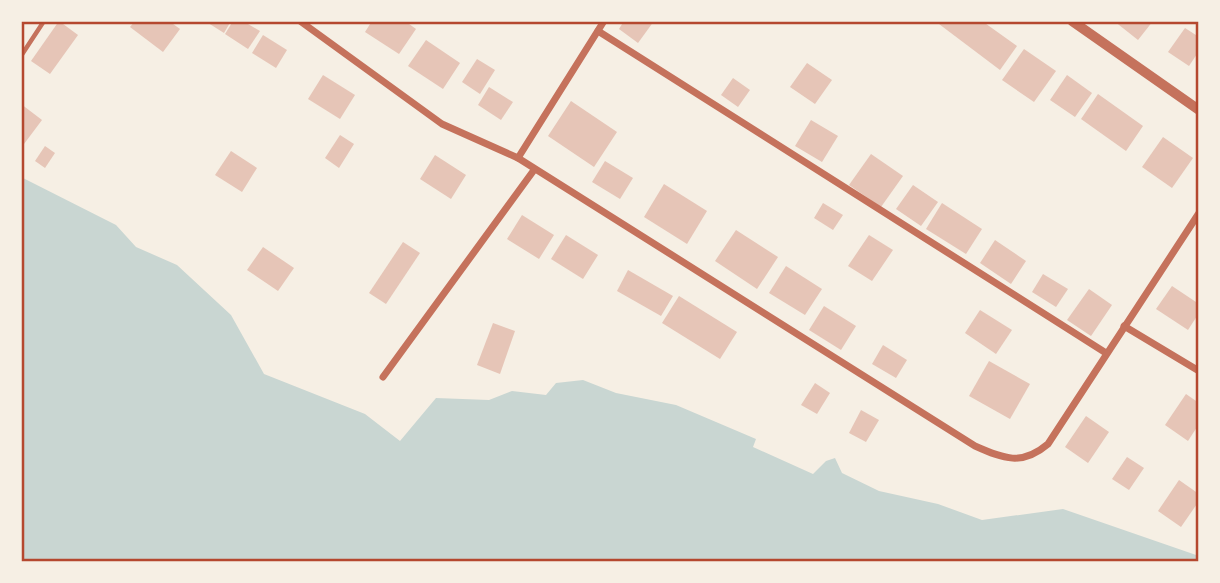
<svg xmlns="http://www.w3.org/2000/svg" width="1220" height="583" viewBox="0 0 1220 583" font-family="'Alegreya Sans',sans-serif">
	<rect width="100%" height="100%" fill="#f6efe4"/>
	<polygon fill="#c9d6d2" points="21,177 116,225 136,247 177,265 231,315 264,374 365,414 400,441 436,398 489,400 512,391 546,395 556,383 583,380 616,393 676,405 756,439 753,447 813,474 826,461 835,458 842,473 879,491 938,504 982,520 1063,509 1199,556 1199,562 21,562"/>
	<g fill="#e6c5b7">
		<polygon points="59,21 78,35 50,74 31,61"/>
		<polygon points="135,21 169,21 180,29 163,52 130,27"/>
		<polygon points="205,21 231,21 224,33"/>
		<polygon points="233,21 243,21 260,31 248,49 225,34"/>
		<polygon points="372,21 405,21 416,29 399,54 365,32"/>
		<polygon points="624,21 654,21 638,43 619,29"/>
		<polygon points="935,21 982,21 1017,46 1000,70"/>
		<polygon points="1114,21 1153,21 1138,40"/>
		<polygon points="1185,28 1199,37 1199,51 1189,66 1168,52"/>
		<polygon points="263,35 287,50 276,68 252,53"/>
		<polygon points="426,40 460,63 443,89 408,66"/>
		<polygon points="1024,49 1056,71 1034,102 1002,80"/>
		<polygon points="477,59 495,70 480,94 462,82"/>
		<polygon points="807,63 832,80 815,104 790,87"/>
		<polygon points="323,75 355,95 340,119 308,99"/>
		<polygon points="1067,75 1092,93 1075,117 1050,100"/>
		<polygon points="733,78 750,90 738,107 721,95"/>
		<polygon points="489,87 513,102 501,120 478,105"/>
		<polygon points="1098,94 1143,126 1126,151 1081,119"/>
		<polygon points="571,101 617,132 594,167 548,136"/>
		<polygon points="21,104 42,120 21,148"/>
		<polygon points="811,120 838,136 822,162 795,146"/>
		<polygon points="340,135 354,144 339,168 325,158"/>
		<polygon points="1163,137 1193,158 1172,188 1142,167"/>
		<polygon points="45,146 55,153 45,168 35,161"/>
		<polygon points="231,151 257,168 242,192 215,175"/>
		<polygon points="871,154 903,176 881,207 849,185"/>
		<polygon points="435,155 466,175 451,199 420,179"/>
		<polygon points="605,161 633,178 620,199 592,182"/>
		<polygon points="664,184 707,211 687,244 644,217"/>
		<polygon points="913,185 938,202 921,226 896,209"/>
		<polygon points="823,203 843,215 833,230 814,218"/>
		<polygon points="942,203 982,229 966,254 926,229"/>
		<polygon points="522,215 554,235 539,259 507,239"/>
		<polygon points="736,230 778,257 757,289 715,261"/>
		<polygon points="566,235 598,255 583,279 551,259"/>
		<polygon points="869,235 893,250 872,281 848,266"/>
		<polygon points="995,240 1026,261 1011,284 980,263"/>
		<polygon points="403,242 420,253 386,304 369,293"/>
		<polygon points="263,247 294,268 278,291 247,270"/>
		<polygon points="786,266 822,289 805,315 769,293"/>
		<polygon points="628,270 673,296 661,316 617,291"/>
		<polygon points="1043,274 1068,289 1056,307 1032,292"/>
		<polygon points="1172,286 1199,304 1199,313 1188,330 1156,309"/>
		<polygon points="1089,289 1112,305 1091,336 1067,320"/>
		<polygon points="679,296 737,332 720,359 662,323"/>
		<polygon points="824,306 856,326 841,350 809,330"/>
		<polygon points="980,310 1012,330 996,354 965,333"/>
		<polygon points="493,323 515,331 500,374 477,365"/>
		<polygon points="883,345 907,360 896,378 872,364"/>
		<polygon points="989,361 1030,384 1010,419 969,396"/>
		<polygon points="815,383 830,393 817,414 801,405"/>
		<polygon points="1186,394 1199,403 1199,424 1188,441 1165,425"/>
		<polygon points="861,410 879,420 866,442 849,433"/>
		<polygon points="1086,416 1109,432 1088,463 1065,447"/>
		<polygon points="1127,457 1144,468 1129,490 1112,479"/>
		<polygon points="1179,480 1199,494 1199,501 1181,527 1158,511"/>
	</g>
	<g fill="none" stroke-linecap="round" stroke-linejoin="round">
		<polyline stroke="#c5725c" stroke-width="4.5" points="21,56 44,21"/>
		<g stroke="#c5725c" stroke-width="7">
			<path d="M 300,21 L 442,124 L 518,158 L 975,446 C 1004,459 1022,466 1048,444 L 1199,213"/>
			<polyline points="598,31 1106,353"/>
			<polyline points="518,158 604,21"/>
			<polyline points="1124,326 1199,371"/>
			<polyline points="383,377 534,170"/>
		</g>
		<polyline stroke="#c5725c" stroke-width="10" points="1072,21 1199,110"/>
	</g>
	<rect width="1220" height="583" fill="none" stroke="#f6efe4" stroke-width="46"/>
	<rect x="23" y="23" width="1174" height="537" fill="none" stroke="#b5482f" stroke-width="2.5"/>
</svg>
